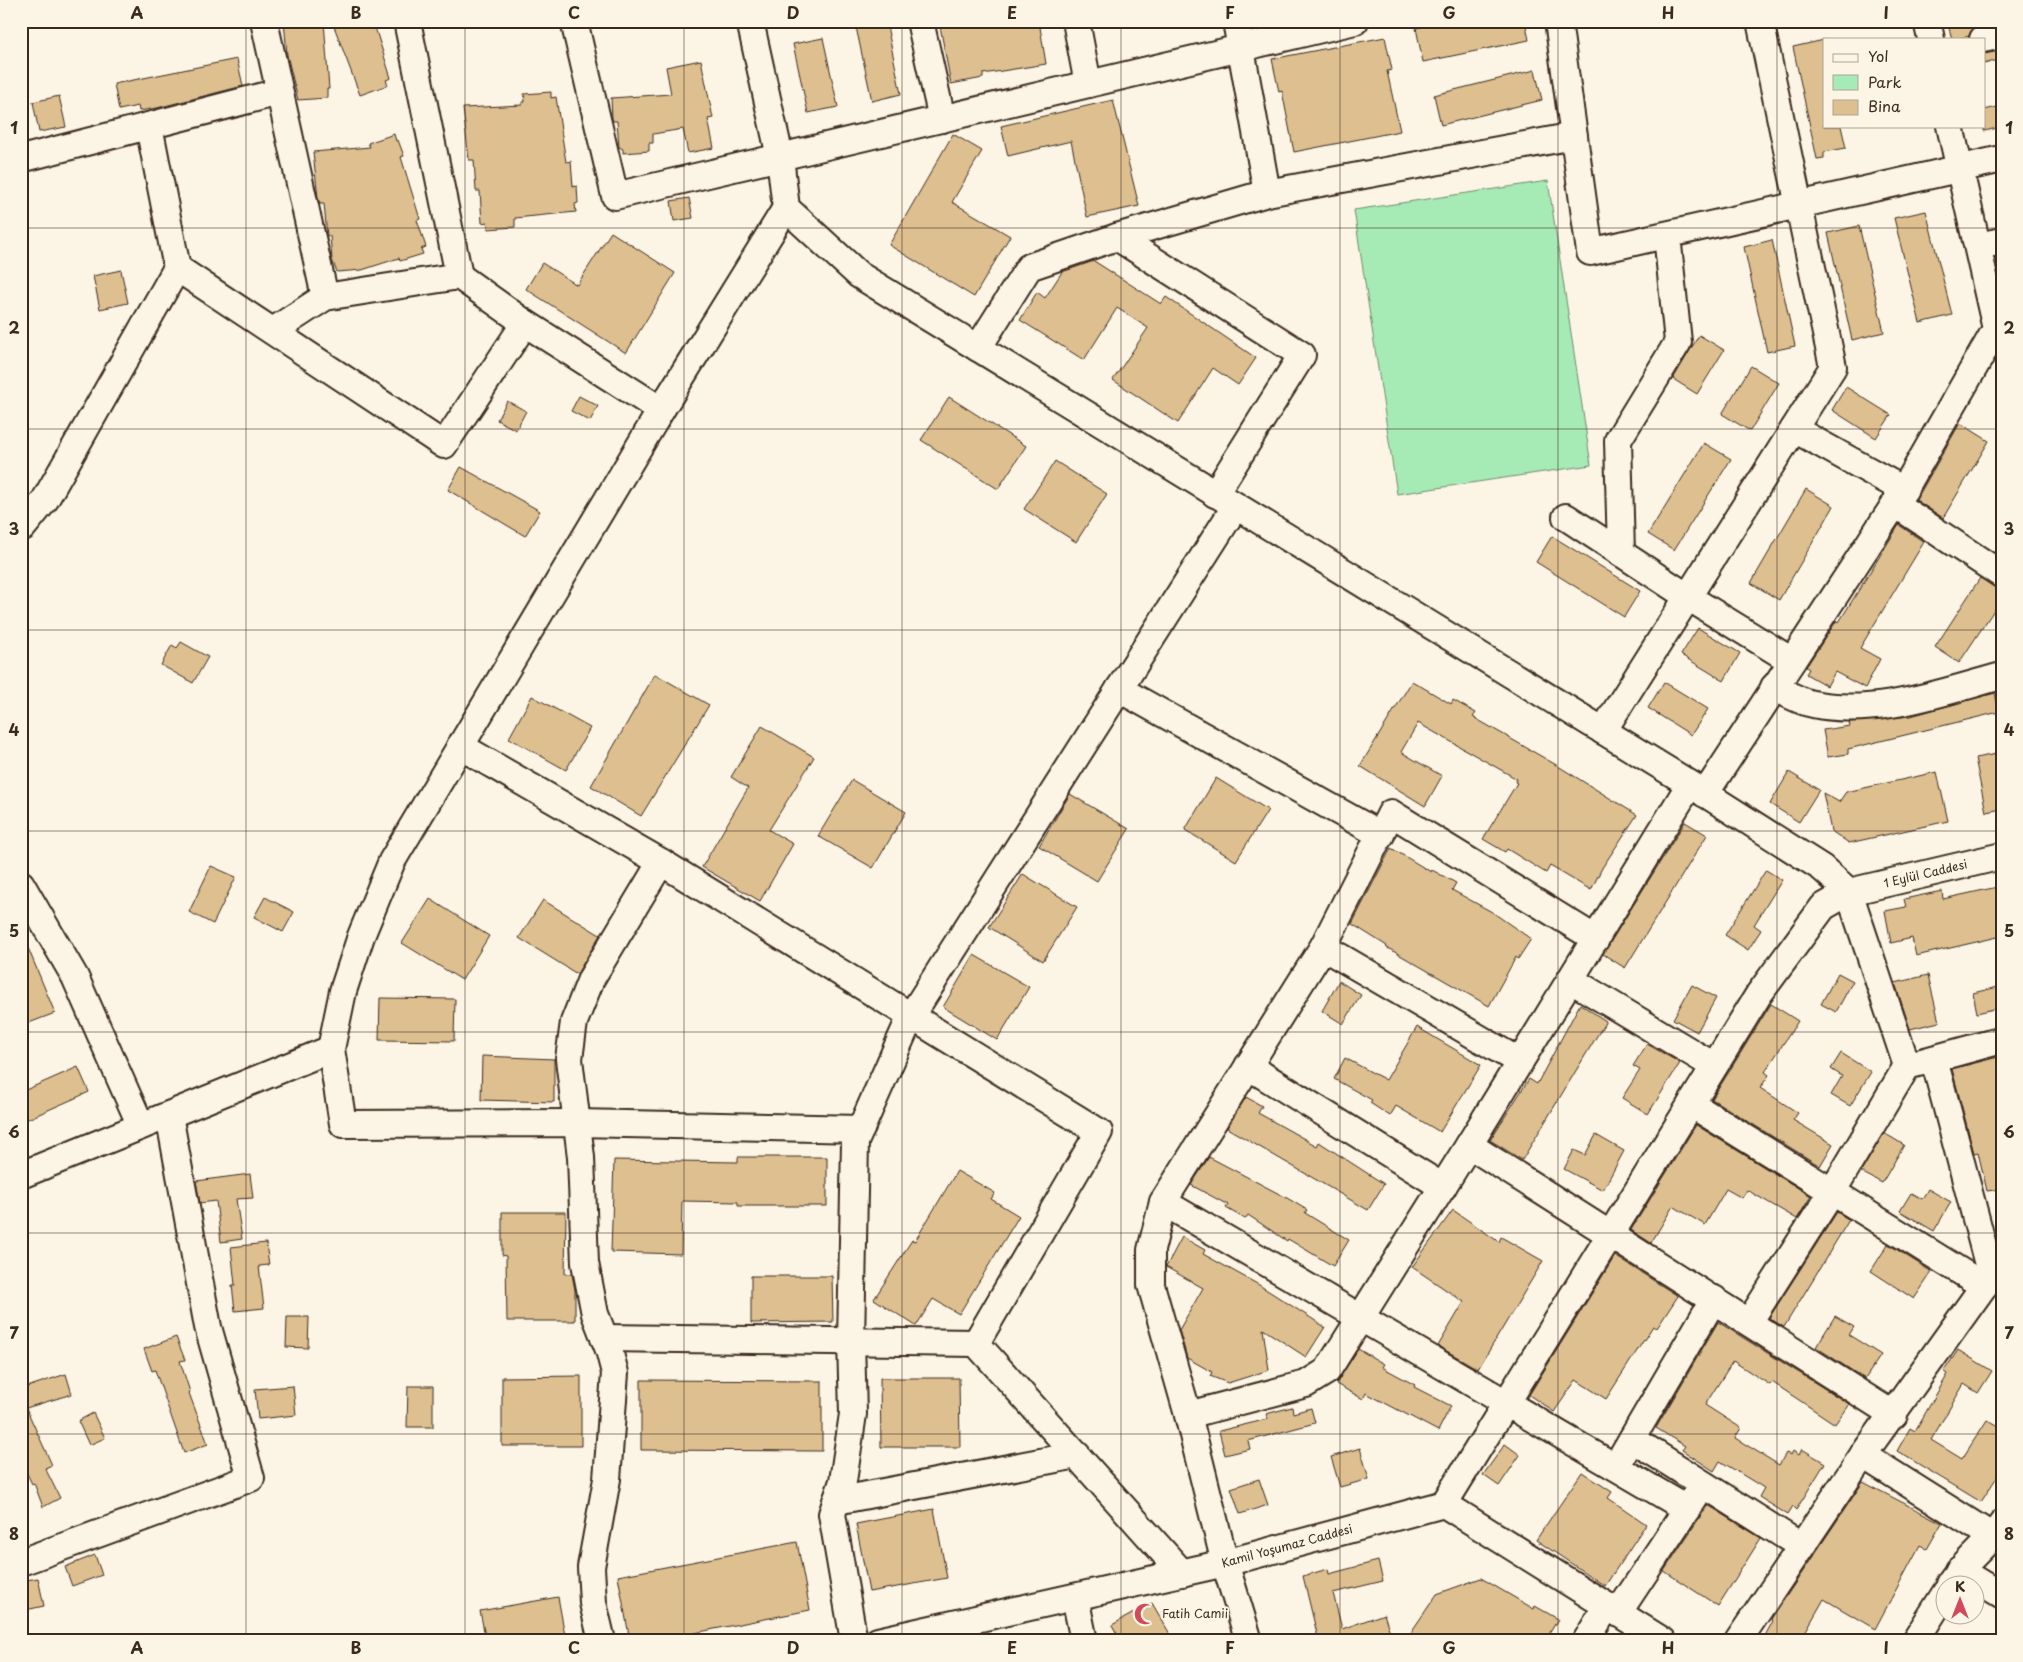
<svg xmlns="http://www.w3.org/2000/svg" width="2023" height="1662" viewBox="0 0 2023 1662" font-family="'Playpen Sans',sans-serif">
	<rect width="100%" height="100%" fill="#fcf5e5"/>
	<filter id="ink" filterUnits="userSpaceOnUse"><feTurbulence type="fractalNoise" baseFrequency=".02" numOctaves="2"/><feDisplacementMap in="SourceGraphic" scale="10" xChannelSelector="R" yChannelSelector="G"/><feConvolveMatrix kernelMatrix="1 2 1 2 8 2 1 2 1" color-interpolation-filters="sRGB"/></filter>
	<g filter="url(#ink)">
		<polygon fill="#a6ebb6" stroke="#708a6a" points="1548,181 1591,465 1397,494 1354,210"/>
		<g fill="#ddbf90" stroke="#3b2a1e">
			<polygon points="284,21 324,21 329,89 327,89 327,98 298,100 287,55"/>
			<polygon points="332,21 373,21 391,78 386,80 388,85 360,95"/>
			<polygon points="886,21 901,94 872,101 856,27"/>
			<polygon points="939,21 1039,21 1046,64 983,74 983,78 951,84"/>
			<polygon points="1447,21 1525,21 1529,40 1423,62 1416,28"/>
			<polygon points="1947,21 1994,21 1979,24 1973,28 1969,36 1959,39 1952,39"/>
			<polygon points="1385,37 1392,70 1387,71 1400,131 1294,152 1282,91 1279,92 1272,59"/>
			<polygon points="823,38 838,107 808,113 793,44"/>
			<polygon points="1824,40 1824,126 1841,126 1846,148 1824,152 1824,158 1817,159 1793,47"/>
			<polygon points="2000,51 2002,59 1984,64 1984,54"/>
			<polygon points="237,59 243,86 157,108 139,111 138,106 119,110 114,84"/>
			<polygon points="701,60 713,118 708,119 714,148 688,153 683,129 653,134 653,143 649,143 649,151 623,153 623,149 619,147 617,121 613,121 612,118 611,98 671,94 666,67"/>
			<polygon points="1535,70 1542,100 1441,125 1434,95"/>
			<polygon points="551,92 551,98 556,97 566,162 571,161 573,187 577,186 578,203 575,204 576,212 515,218 515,227 488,229 487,222 482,223 480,191 476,191 474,160 469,160 463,108 522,105 522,102 525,102 524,94"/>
			<polygon points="59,96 66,127 39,132 33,102"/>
			<polygon points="1113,100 1139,206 1087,217 1071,141 1008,156 1001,126"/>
			<polygon points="2002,106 2002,127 1984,131 1984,110"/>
			<polygon points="394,134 396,141 398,140 404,156 401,157 420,219 417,220 426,247 421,249 423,254 400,261 399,258 362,270 337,272 332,260 330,236 327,236 324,204 320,204 318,198 313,152 370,147 368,143"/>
			<polygon points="953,134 982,151 952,202 1010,236 974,297 889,245"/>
			<polygon points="689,198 693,218 674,221 671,201"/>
			<polygon points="1926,211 1952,315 1920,323 1894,218"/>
			<polygon points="1859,226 1884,332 1852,340 1828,233"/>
			<polygon points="611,232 675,273 626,353 526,289 542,263 577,285"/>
			<polygon points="1772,240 1795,346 1767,352 1744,247"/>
			<polygon points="1094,261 1161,304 1166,297 1256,358 1238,385 1213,368 1178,423 1113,380 1148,328 1117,308 1084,360 1020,320 1037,292 1045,298 1062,272"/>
			<polygon points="121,270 128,303 100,309 93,276"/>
			<polygon points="1699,335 1724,350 1697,394 1673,379"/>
			<polygon points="1751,366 1779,383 1750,431 1722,414"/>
			<polygon points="1846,387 1891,415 1876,438 1832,410"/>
			<polygon points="579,396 598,406 590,421 571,411"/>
			<polygon points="949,397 1026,446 998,489 921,440"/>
			<polygon points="507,401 526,411 516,430 497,420"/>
			<polygon points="1960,423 1989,441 1943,518 1916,500"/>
			<polygon points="1704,443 1731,459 1674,550 1648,534"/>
			<polygon points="1055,461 1107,494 1076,542 1024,509"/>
			<polygon points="461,467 540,511 525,536 448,490"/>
			<polygon points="1806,489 1834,506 1779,600 1751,583"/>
			<polygon points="1899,525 1924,542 1860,648 1880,659 1865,688 1835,672 1827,686 1806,674 1809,669 1806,667 1837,620 1839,622"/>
			<polygon points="1552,536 1640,591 1624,617 1536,562"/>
			<polygon points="1980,578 2002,590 2002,598 1959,663 1935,647"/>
			<polygon points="1698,628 1740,653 1724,681 1681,655"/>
			<polygon points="181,642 208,657 193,683 161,665 172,645 177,648"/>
			<polygon points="655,674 709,705 641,816 591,786"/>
			<polygon points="1412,681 1451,704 1453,700 1476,713 1473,717 1558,766 1637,815 1602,868 1591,890 1550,866 1546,873 1507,849 1505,852 1483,839 1517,783 1515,782 1517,779 1418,723 1401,752 1442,776 1425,806 1360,766"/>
			<polygon points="1664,682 1708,709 1691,735 1648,708"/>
			<polygon points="1995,693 1999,712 1848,749 1848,754 1828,757 1823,730 1850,726 1849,722 1911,716"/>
			<polygon points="532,696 590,728 566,770 509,738"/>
			<polygon points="762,726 814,757 769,830 793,844 760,901 702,867 748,788 731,777"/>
			<polygon points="2002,753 2002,809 1986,812 1975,758"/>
			<polygon points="1789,772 1819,790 1799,822 1770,804"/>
			<polygon points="1937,772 1948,821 1849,843 1831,831 1823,793 1839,802 1846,792"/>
			<polygon points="1216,778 1268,810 1236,861 1185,830"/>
			<polygon points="852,780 906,812 873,868 818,836"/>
			<polygon points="1070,794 1129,829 1097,881 1039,846"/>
			<polygon points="1685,822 1707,835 1625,968 1603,954"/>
			<polygon points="1391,848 1431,872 1432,870 1456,883 1452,890 1492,912 1531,939 1518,959 1516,957 1489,1006 1386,947 1387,946 1352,924"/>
			<polygon points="211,866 236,877 213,924 189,912"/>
			<polygon points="1766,870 1782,880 1754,925 1761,930 1748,950 1725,935"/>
			<polygon points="1023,874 1077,907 1043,961 989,927"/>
			<polygon points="2002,886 2002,936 1916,956 1912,938 1891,943 1885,911 1906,907 1904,899 1942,891 1943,899"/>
			<polygon points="265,897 294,912 283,932 254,917"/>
			<polygon points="430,899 489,936 462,980 402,943"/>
			<polygon points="543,900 600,935 577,974 519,938"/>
			<polygon points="21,931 55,1013 21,1026"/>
			<polygon points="974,955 1029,987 997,1040 943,1007"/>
			<polygon points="1838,973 1853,981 1836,1012 1821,1004"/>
			<polygon points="1928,975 1939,1022 1910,1029 1895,983"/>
			<polygon points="1339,981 1361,995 1343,1024 1322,1011"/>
			<polygon points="1692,985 1716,998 1697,1032 1673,1019"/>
			<polygon points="2002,986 2002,1007 1977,1013 1973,993"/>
			<polygon points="380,998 455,999 454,1041 379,1040"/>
			<polygon points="1580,1004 1606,1021 1522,1160 1490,1140 1529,1079 1537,1084"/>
			<polygon points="1771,1004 1798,1021 1765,1072 1769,1075 1760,1088 1798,1113 1793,1120 1833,1144 1820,1166 1712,1099"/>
			<polygon points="1417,1027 1481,1065 1440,1132 1396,1106 1390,1116 1370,1103 1372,1100 1334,1079 1345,1058 1386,1080"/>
			<polygon points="1647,1044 1680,1063 1648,1114 1622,1098 1640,1070 1633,1066"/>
			<polygon points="1841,1053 1871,1072 1850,1106 1831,1095 1842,1076 1831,1069"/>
			<polygon points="482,1056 554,1059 554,1102 481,1100"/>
			<polygon points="2002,1056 2002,1189 1987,1191 1978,1152 1974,1153 1952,1069"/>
			<polygon points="78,1067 89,1092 21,1122 21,1092"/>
			<polygon points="1246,1097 1262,1106 1258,1113 1317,1146 1319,1142 1384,1184 1368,1210 1227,1128"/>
			<polygon points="1696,1125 1811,1196 1797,1219 1747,1190 1742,1198 1726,1189 1705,1225 1673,1206 1651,1243 1631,1230"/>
			<polygon points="1884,1133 1904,1145 1882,1183 1861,1172"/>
			<polygon points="1596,1135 1624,1151 1603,1190 1564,1169 1574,1150 1585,1155"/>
			<polygon points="738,1157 827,1157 827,1206 738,1206 738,1202 682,1201 681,1254 611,1252 614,1160 738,1162"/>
			<polygon points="1209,1157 1287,1198 1307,1210 1305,1213 1349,1240 1333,1266 1288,1239 1287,1241 1248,1215 1245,1219 1226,1208 1228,1205 1191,1185"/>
			<polygon points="957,1171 995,1193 991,1199 1019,1216 959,1314 933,1299 916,1326 874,1299 912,1240 915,1241"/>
			<polygon points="250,1174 253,1198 236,1199 242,1239 221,1242 216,1201 200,1203 196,1181"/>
			<polygon points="1928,1189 1951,1202 1934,1231 1900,1211 1911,1193 1922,1199"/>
			<polygon points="1453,1210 1499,1242 1501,1237 1543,1261 1478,1369 1438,1346 1464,1302 1412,1267"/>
			<polygon points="502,1212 566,1212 565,1274 572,1274 575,1290 575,1321 507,1321 506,1256 502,1255"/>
			<polygon points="1837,1212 1849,1220 1784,1327 1769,1318"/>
			<polygon points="1182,1237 1205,1250 1203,1254 1259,1285 1325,1327 1306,1357 1263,1329 1269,1370 1228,1383 1210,1376 1212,1372 1187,1358 1179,1330 1203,1288 1166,1267"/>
			<polygon points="266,1243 269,1265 259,1266 264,1308 235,1311 232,1285 235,1285 231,1247"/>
			<polygon points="1888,1244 1932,1272 1914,1299 1871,1271"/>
			<polygon points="1615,1256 1678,1296 1657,1328 1653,1326 1606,1399 1576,1380 1554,1412 1529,1395"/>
			<polygon points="751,1276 832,1276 833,1322 751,1323"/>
			<polygon points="1835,1316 1854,1327 1849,1335 1881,1355 1865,1379 1816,1347"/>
			<polygon points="287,1317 309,1317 308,1348 286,1347"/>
			<polygon points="1718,1322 1849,1404 1835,1424 1772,1382 1770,1385 1733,1361 1705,1405 1741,1428 1735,1438 1779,1465 1786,1453 1791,1455 1793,1451 1799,1455 1802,1449 1825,1463 1796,1510 1793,1507 1788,1515 1759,1497 1764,1488 1720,1461 1714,1471 1682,1450 1685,1446 1656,1428"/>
			<polygon points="176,1337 185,1360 180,1361 190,1392 189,1393 208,1444 184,1453 155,1370 152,1371 144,1349"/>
			<polygon points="1358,1349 1384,1364 1382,1367 1415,1385 1414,1387 1451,1406 1438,1431 1366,1393 1363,1399 1336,1384"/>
			<polygon points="1958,1350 1992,1371 1978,1393 1964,1384 1931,1440 1962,1459 1987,1420 2002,1429 2002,1469 1981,1502 1897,1451 1910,1428 1915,1431 1948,1374 1944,1371"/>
			<polygon points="66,1374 72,1394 26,1408 52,1465 45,1468 60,1498 43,1507 34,1483 32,1484 21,1461 21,1389"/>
			<polygon points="581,1376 581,1446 502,1446 502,1377"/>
			<polygon points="880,1378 959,1378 960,1447 881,1447"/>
			<polygon points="641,1380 822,1381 822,1451 641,1450"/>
			<polygon points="293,1386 296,1415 258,1419 255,1389"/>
			<polygon points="408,1386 433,1386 433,1427 407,1427"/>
			<polygon points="1292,1407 1293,1413 1311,1408 1315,1423 1248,1441 1250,1449 1225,1455 1219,1431 1268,1419 1266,1414"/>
			<polygon points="93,1413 105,1438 89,1445 78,1421"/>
			<polygon points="1505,1444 1520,1455 1499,1486 1483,1475"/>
			<polygon points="1360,1448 1369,1479 1340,1487 1331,1457"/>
			<polygon points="1582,1472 1612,1492 1608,1498 1646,1524 1605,1586 1536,1540"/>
			<polygon points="1259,1479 1268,1505 1240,1514 1231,1488"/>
			<polygon points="1863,1482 1942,1523 1927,1549 1920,1545 1875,1629 1824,1599 1800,1641 1762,1641 1773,1621 1771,1619"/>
			<polygon points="1708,1505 1761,1538 1718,1606 1664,1571"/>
			<polygon points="934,1509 947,1578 869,1592 856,1524"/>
			<polygon points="797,1542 810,1610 654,1641 630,1641 618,1576"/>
			<polygon points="95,1555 102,1575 72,1586 65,1567"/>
			<polygon points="1378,1561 1383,1581 1333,1593 1342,1629 1384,1614 1393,1641 1316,1641 1318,1638 1303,1576 1328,1569 1329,1574"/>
			<polygon points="38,1578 44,1606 21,1611 21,1581"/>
			<polygon points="1481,1578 1534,1609 1535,1606 1558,1619 1545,1641 1405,1641 1437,1594"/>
			<polygon points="558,1597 566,1641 486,1641 480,1611"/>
			<polygon points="1152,1603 1174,1641 1121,1641 1112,1625"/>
		</g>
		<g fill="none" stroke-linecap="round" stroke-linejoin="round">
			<g stroke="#3b2a1e" stroke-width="30">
				<g id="minor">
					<polyline points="264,21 325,297"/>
					<polyline points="407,21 459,276"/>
					<polyline points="574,21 615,196 1355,21"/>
					<polyline points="750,21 780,157 786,208 859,275 1690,784 1822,868 1849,892 1907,1066"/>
					<polyline points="920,21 942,119"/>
					<polyline points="1076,21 1088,84"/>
					<polyline points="1236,21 1267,193"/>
					<polyline points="1558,21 1590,252 2002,159"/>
					<polyline points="1927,21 1931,39"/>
					<polyline points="1983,39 2002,35"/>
					<polyline points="21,159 279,92"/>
					<polyline points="1117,237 1302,355 1215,494"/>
					<polyline points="1978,246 2002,241"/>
					<polyline points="177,268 444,445 525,323"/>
					<polyline points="273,331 325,297 459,276 525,323 661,410 786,208"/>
					<polyline points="978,348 1029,267 1117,237 1267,193 1574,136"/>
					<polyline points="661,410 392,861 361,936 343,991 331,1049 343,1124 577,1123 861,1129"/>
					<polyline points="1794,429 1904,490"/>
					<polyline points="1895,504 2002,575"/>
					<polyline points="1566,517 1688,597 1792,661"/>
					<polyline points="21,525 23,527 45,500 177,268 149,126"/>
					<polyline points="1621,553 1618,440 1678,342 1667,235"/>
					<path d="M 1774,687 C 1786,693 1800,702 1813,704 C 1876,717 1941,692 2002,676"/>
					<polyline points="1119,689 1381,835"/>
					<polyline points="1603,731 1833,367 1760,21"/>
					<polyline points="460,746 661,862 1099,1132 976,1343 1182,1573"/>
					<polyline points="1705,794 1904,490 1996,329 1950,126"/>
					<polyline points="21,884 75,977 141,1126"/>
					<polyline points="1323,947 1520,1062"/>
					<polyline points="1571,980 1714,1066"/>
					<polyline points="1934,1059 1991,1276"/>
					<polyline points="1248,1066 1443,1187"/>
					<polyline points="1691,1104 1984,1286"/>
					<polyline points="1469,1145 1894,1415"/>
					<polyline points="21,1175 331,1049"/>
					<polyline points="1163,1202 1687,1509"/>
					<polyline points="1749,1322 1832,1192 1907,1066 2002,1040"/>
					<polyline points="604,1338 976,1343"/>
					<polyline points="1188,1415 1306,1384 1327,1371 1469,1145 1690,784"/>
					<polyline points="1632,1439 1801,1546"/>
					<polyline points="1623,1454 1714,1299"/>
					<polyline points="1863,1455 1993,1537"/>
					<polyline points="836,1501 1077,1455"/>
					<path id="s1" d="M 1444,1504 L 1759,994 L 1823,907 L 1849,892 L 2002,856"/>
					<polyline points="21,1562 251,1478 208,1327 169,1115"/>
					<polyline points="1959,1570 2002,1596"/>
					<path d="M 1950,1584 C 1964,1561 1987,1546 2002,1524"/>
					<polyline points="1075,1597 1084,1641"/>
					<polyline points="1618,1613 1696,1495"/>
					<polyline points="602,1641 593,1603 591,1567 607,1479 615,1373 609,1350 595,1314 585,1263 581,1157 569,1059 574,1022 591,979 661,862"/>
					<polyline points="854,1641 832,1514 843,1481 853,1414 851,1341 855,1142 911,1016 1235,507"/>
					<path id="s2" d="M 878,1641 L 1225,1563 L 1444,1504 L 1663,1641"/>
					<polyline points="1249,1641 1225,1563 1188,1415 1151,1285 1151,1250 1163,1202 1323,947 1391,813 1596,939"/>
					<polyline points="1586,1641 1607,1606"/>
					<polyline points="1738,1641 1863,1455 1991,1276 2002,1273"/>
					<polyline points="1915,1641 1946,1592"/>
				</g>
			</g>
			<use href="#minor" stroke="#fcf5e5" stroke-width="26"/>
		</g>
	</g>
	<path fill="none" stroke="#3b2a1e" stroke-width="1" stroke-opacity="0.55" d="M 246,21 L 246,1641M 465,21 L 465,1641M 684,21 L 684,1641M 902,21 L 902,1641M 1121,21 L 1121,1641M 1340,21 L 1340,1641M 1558,21 L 1558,1641M 1777,21 L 1777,1641M 21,228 L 2002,228M 21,429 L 2002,429M 21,630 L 2002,630M 21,831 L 2002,831M 21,1032 L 2002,1032M 21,1233 L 2002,1233M 21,1434 L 2002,1434"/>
	<defs>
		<g id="mosque-bare" transform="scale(1.725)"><path d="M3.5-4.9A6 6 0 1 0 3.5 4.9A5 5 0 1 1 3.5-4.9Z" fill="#d1495b" stroke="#fcf5e5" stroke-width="2.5" paint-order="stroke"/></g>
	</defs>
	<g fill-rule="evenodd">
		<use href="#mosque-bare" x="1145" y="1614"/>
	</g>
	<g text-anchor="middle" stroke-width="4" stroke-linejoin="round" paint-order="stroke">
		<g font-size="12" fill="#3b2a1e" stroke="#fcf5e5">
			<text dy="4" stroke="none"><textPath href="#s1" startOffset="816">1 Eylül Caddesi</textPath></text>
			<text dy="4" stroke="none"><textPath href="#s2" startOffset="420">Kamil Yoşumaz Caddesi</textPath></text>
		</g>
		<g font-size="12" fill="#3b2a1e" stroke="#fcf5e5" text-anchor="start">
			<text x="1162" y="1618">Fatih Camii</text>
		</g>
	</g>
	<rect width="2023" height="1662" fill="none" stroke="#fcf5e5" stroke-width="55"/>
	<rect x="1823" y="38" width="162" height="90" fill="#fcf5e5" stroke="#afa495"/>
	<rect x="1833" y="54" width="25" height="8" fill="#fcf5e5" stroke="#afa495"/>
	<text x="1868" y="62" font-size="15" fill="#3b2a1e">Yol</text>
	<rect x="1833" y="75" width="25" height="15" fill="#a6ebb6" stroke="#afa495"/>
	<text x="1868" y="88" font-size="15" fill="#3b2a1e">Park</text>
	<rect x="1833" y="100" width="25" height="15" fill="#ddbf90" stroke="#afa495"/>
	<text x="1868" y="112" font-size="15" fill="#3b2a1e">Bina</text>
	<g transform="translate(1960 1600)"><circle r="24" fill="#fcf5e5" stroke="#afa495"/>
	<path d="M0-4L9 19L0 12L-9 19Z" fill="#d1495b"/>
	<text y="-8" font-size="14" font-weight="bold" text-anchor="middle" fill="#3b2a1e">K</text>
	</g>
	<rect x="28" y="28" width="1968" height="1606" fill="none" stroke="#3b2a1e" stroke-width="2"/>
	<g font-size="16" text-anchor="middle" font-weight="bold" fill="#3b2a1e">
		<text x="137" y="19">A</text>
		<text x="356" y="19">B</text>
		<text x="574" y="19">C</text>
		<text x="793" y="19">D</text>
		<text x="1012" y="19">E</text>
		<text x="1230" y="19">F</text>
		<text x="1449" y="19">G</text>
		<text x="1668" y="19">H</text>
		<text x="1886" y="19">I</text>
		<text x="14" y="134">1</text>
		<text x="2009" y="134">1</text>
		<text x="14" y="334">2</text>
		<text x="2009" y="334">2</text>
		<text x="14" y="535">3</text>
		<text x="2009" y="535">3</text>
		<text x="14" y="736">4</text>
		<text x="2009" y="736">4</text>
		<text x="14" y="937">5</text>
		<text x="2009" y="937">5</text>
		<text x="14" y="1138">6</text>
		<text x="2009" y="1138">6</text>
		<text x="14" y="1339">7</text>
		<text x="2009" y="1339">7</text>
		<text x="14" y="1540">8</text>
		<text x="2009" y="1540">8</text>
		<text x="137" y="1654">A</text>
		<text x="356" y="1654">B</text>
		<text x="574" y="1654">C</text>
		<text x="793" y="1654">D</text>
		<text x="1012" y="1654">E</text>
		<text x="1230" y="1654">F</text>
		<text x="1449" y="1654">G</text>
		<text x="1668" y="1654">H</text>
		<text x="1886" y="1654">I</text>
	</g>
</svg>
